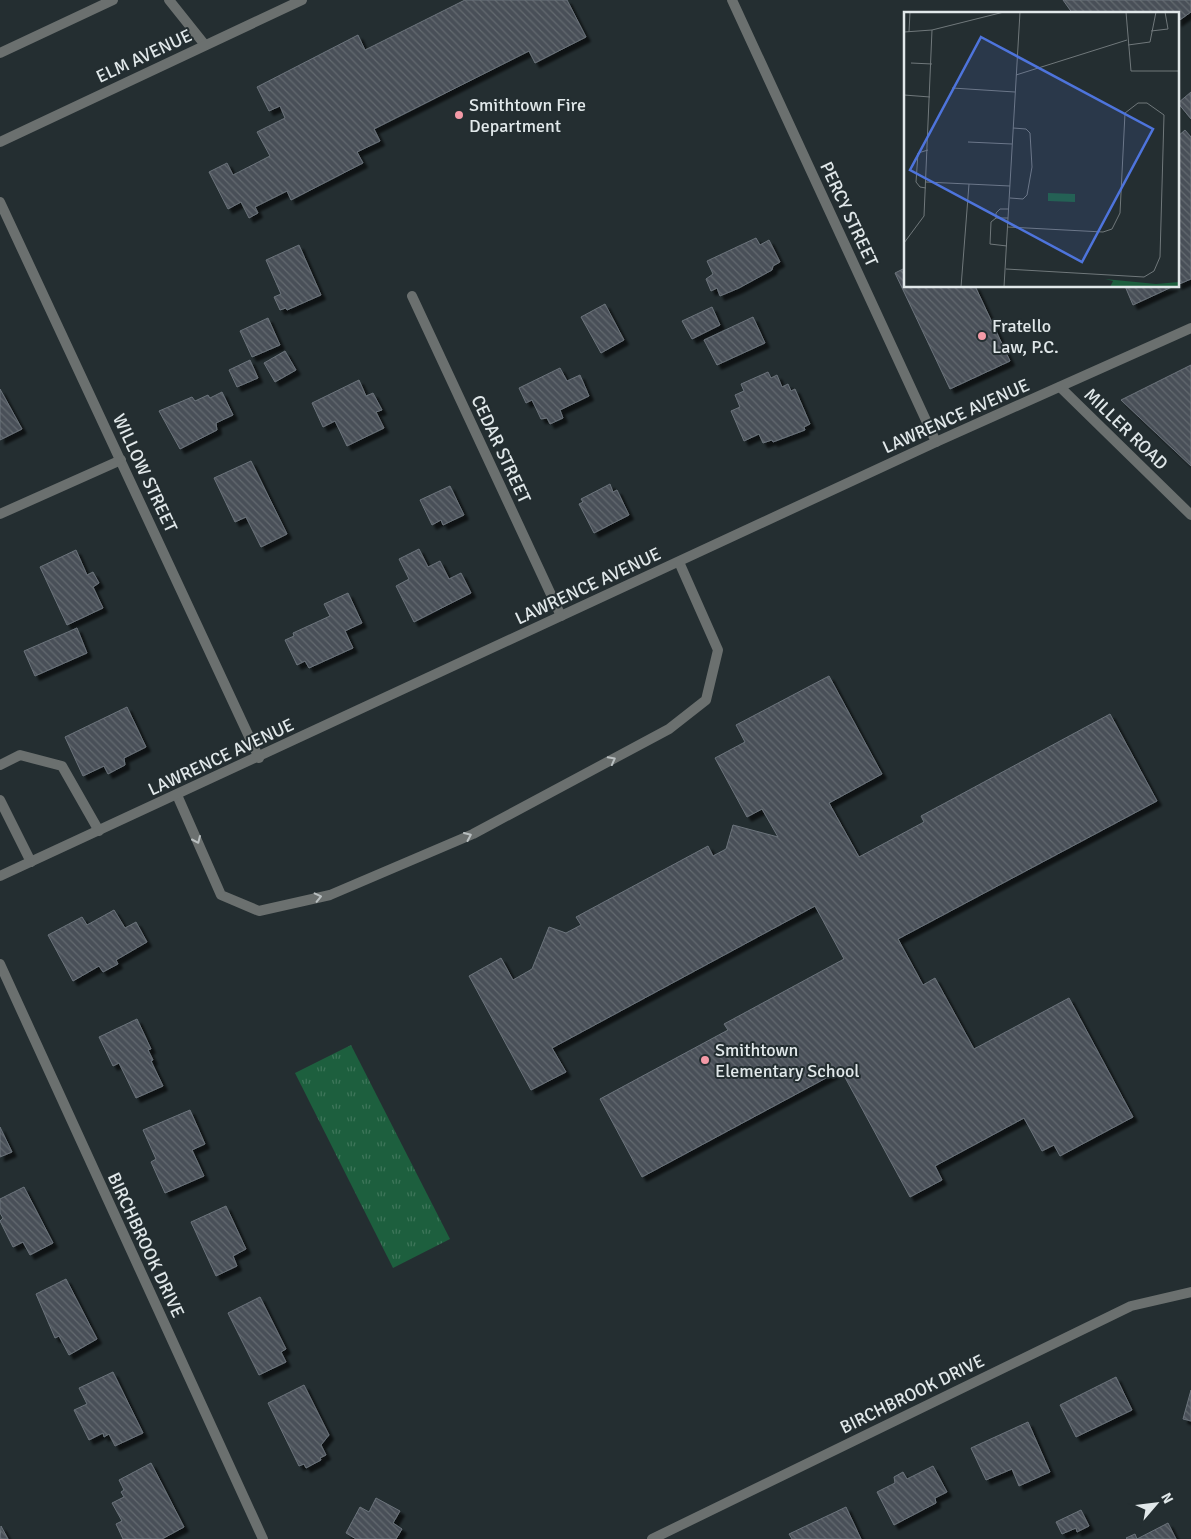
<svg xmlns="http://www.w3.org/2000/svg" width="1191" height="1539" viewBox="0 0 1191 1539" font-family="Signika,sans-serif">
	<defs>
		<pattern id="grass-tufts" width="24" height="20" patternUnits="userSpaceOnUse" patternTransform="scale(1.25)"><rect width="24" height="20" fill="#1d5f3e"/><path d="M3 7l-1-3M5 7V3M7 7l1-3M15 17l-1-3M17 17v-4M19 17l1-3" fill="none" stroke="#3e765a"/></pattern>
		<pattern id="building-back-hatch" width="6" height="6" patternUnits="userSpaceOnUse" patternTransform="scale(1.25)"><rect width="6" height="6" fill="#495058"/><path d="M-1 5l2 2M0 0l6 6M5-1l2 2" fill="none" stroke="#636970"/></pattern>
		<filter id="shadow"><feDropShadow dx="4.5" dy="4.5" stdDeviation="1" flood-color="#0009"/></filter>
	</defs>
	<rect width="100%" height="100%" fill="#242e31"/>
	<polygon fill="url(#grass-tufts)" points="351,1045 450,1239 393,1268 295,1073"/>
	<g fill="url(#building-back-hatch)" stroke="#6c747c" filter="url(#shadow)">
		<polygon points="465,0 567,0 586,37 535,63 529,51 374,129 380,141 357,152 363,163 291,200 287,191 255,207 258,213 249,218 241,202 228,209 209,172 227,163 233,175 270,156 257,132 285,118 280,106 269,111 257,87 358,35 365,50"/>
		<polygon points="1063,0 1191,0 1191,12 1177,22 1177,14 1073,14"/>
		<polygon points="1191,92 1191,119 1178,103"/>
		<polygon points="1185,130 1191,137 1191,279 1177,285 1177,137"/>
		<polygon points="756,238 760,245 769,240 780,262 773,266 772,270 739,288 720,296 717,288 711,291 706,279 713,274 707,261"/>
		<polygon points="299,245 321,295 287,310 286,308 280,310 274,297 281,294 266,260"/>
		<polygon points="905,268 905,286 975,286 1010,361 950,389 895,273"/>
		<polygon points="1125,286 1174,286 1133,305"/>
		<polygon points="605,304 624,340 601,353 581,317"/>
		<polygon points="712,307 720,325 692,339 682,321"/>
		<polygon points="753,317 765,343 717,365 704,340"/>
		<polygon points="268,318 280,345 252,357 240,331"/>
		<polygon points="285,351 296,370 275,382 264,363"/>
		<polygon points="250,360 258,378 237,387 229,370"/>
		<polygon points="1191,365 1191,466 1121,400"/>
		<polygon points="560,368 567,381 580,375 589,396 560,410 563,418 550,424 547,418 541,419 532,400 526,403 519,388"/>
		<polygon points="768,372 771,378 777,375 782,387 788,384 791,391 795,389 810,424 804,427 805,430 773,442 772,440 763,443 759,434 744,441 731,411 740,407 735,395 744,391 741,384"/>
		<polygon points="359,380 366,396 373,393 382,410 376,412 384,428 347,446 335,421 323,427 312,403"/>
		<polygon points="0,389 22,429 0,440"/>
		<polygon points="222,392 233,415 216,423 217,430 180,449 159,411 192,397 195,401 208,395 210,398"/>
		<polygon points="251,461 287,534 261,547 246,517 235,522 214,478"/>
		<polygon points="610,484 613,492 617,490 629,515 594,533 579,504 583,502 581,499"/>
		<polygon points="450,486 464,515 443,525 441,520 432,525 420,500"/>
		<polygon points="419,549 428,567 440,561 449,579 461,573 471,593 414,622 396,586 409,579 399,559"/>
		<polygon points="76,550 87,575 93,572 99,583 93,587 103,608 67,625 40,567"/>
		<polygon points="348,593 362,623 345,631 353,648 309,668 305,661 297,665 285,640 294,636 293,633 330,616 324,604"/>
		<polygon points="77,628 87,653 35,676 24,651"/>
		<polygon points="829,676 882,774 829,803 859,857 924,822 921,816 1110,714 1157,801 898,939 923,985 935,978 974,1049 1069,998 1133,1117 1060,1156 1054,1145 1042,1151 1024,1118 935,1166 942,1180 910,1197 841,1070 642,1177 600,1099 728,1030 724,1024 844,959 815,906 552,1048 566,1072 531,1090 469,976 501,958 513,980 532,969 549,927 566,933 581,925 576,917 708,846 713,856 726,849 733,825 778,837 762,809 747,817 715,758 745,742 736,725"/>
		<polygon points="127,707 146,747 124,758 125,765 108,774 104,766 83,776 65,737"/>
		<polygon points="114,910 125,928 136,922 147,942 116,960 118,964 103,972 99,966 73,981 48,935 82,917 87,925"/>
		<polygon points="137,1019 151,1049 148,1050 153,1060 151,1061 163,1086 136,1098 119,1063 113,1066 99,1037"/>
		<polygon points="190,1110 205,1144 192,1150 204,1176 165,1193 151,1162 156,1159 143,1130"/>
		<polygon points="0,1127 12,1152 0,1157"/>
		<polygon points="24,1187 53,1243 30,1255 23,1242 13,1247 0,1221 3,1218 0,1213 0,1199"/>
		<polygon points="226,1206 246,1249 233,1256 237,1266 216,1276 191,1222"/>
		<polygon points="66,1279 97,1339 69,1355 59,1336 55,1338 36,1294"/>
		<polygon points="260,1297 286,1349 281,1352 286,1362 259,1375 228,1313"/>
		<polygon points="113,1372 143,1433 115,1446 109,1434 104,1437 103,1433 89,1440 74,1410 87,1404 79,1388"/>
		<polygon points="1116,1377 1132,1410 1076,1437 1060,1405"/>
		<polygon points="304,1385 329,1435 321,1445 326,1455 320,1458 321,1460 306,1468 304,1464 299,1466 268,1403"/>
		<polygon points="1191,1390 1191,1421 1183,1419"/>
		<polygon points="1028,1422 1050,1472 1019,1486 1012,1469 986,1480 971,1448"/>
		<polygon points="151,1463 184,1527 162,1539 123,1539 116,1524 122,1521 112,1503 124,1497 121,1492 124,1490 119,1480"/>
		<polygon points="933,1466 947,1492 935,1498 936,1503 894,1525 877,1492 895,1483 894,1477 903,1472 907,1479"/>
		<polygon points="376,1498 400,1511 393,1523 402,1529 396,1539 356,1539 346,1533 360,1507 369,1512"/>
		<polygon points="846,1507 861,1539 792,1539 789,1534"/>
		<polygon points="1081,1510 1089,1526 1077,1532 1076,1528 1062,1534 1056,1522"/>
		<polygon points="1168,1523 1176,1539 1127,1539 1126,1538 1135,1534 1137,1539"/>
		<polygon points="1,1526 8,1539 0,1539"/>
	</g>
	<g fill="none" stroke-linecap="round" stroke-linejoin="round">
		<g stroke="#6b706f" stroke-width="10">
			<polyline points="169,0 205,45"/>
			<polyline points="0,53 113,0"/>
			<polyline points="0,765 20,755 62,766 99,831"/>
			<polyline points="177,795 221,895 259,911 330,895 473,834 669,729 706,700 718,650 679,562"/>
			<polyline points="0,800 31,862"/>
		</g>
		<g stroke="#6b706f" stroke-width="10">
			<polyline points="732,0 936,442"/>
			<polyline points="0,142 302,0"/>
			<polyline points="0,202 259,758"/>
			<polyline points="412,296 561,616"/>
			<polyline points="1060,387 1191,515"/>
			<polyline points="0,514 121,460"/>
			<polyline points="0,876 936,442 1191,328"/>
			<polyline points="0,964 263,1539"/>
			<polyline points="652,1539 1131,1306 1191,1292"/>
		</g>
	</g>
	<defs><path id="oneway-chevron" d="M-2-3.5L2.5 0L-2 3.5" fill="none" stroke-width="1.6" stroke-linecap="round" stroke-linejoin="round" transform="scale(1.25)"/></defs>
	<g stroke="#b8bebf">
		<use href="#oneway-chevron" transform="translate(612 760) rotate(-28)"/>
		<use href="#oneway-chevron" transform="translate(468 836) rotate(-24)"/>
		<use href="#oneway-chevron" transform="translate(197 840) rotate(66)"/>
		<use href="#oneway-chevron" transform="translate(318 897) rotate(-13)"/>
	</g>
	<g fill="#f49aa7" stroke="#242e31" stroke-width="2">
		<circle cx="459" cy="115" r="5"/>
		<circle cx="982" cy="336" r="5"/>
		<circle cx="705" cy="1060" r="5"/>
	</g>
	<g text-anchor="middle" stroke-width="4" stroke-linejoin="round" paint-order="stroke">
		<g font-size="18" fill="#e1e8ea" stroke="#242e31">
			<text transform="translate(144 56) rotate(-25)" y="6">ELM AVENUE</text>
			<text transform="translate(849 214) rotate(65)" y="6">PERCY STREET</text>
			<text transform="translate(956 416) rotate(-24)" y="6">LAWRENCE AVENUE</text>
			<text transform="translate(1126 429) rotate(44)" y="6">MILLER ROAD</text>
			<text transform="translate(501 449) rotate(65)" y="6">CEDAR STREET</text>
			<text transform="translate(145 473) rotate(65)" y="6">WILLOW STREET</text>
			<text transform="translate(588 586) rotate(-25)" y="6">LAWRENCE AVENUE</text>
			<text transform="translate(221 757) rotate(-25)" y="6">LAWRENCE AVENUE</text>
			<text transform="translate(146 1245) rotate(65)" y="6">BIRCHBROOK DRIVE</text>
			<text transform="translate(912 1394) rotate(-26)" y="6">BIRCHBROOK DRIVE</text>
		</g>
		<g font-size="18" fill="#e1e8ea" stroke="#242e31" text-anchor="start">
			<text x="469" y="111">Smithtown Fire<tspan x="469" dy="21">Department</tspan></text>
			<text x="992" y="332">Fratello<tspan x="992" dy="21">Law, P.C.</tspan></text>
			<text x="715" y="1056">Smithtown<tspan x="715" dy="21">Elementary School</tspan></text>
		</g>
	</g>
	<g transform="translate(904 12)">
		<rect width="275" height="275" fill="#242e31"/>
		<path d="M 144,181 L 171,182 L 171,190 L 144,189 Z" fill="#1d5f3e"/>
		<path d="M 201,267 L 252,272 L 275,270 L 275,275 L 206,275 L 209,269 Z" fill="#1d5f3e"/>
		<path fill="none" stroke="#70787b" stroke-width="1" d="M 222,0 L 227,59 L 275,59M 247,19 L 264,17 L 261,0M 0,20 L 28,18 L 100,0M 5,20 L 6,0M 224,33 L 246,30 L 252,0M 7,51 L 28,52M 112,63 L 223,28M 48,76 L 111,80M 0,83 L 26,85M 64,130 L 108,132M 22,170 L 106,174M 22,176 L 16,175 L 12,170 L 14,141 L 24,138M 106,186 L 119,187 L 123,183 L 128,155 L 126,121 L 122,117 L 109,116M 92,206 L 87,210 L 86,232 L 103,234M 104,206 L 92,206 L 92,201 L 96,197 L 105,197M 0,231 L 20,204 L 28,18M 102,257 L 240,265 L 250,259 L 256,245 L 260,103 L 243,91 L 234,91 L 221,101 L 216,201 L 208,217 L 199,220 L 104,215M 57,275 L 65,172M 100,275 L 116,0"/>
		<path fill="#4e74dc" fill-opacity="0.15" stroke="#4e74dc" stroke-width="2.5" d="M 77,25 L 249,117 L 178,250 L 6,158 Z"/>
		<rect width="275" height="275" fill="none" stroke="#e1e8ea" stroke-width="2.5"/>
	</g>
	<g transform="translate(1156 1504) rotate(62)" stroke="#242e31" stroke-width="4" paint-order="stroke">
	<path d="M0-4L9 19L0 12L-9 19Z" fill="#e1e8ea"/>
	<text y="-8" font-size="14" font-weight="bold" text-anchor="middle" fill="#e1e8ea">N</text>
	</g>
</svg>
